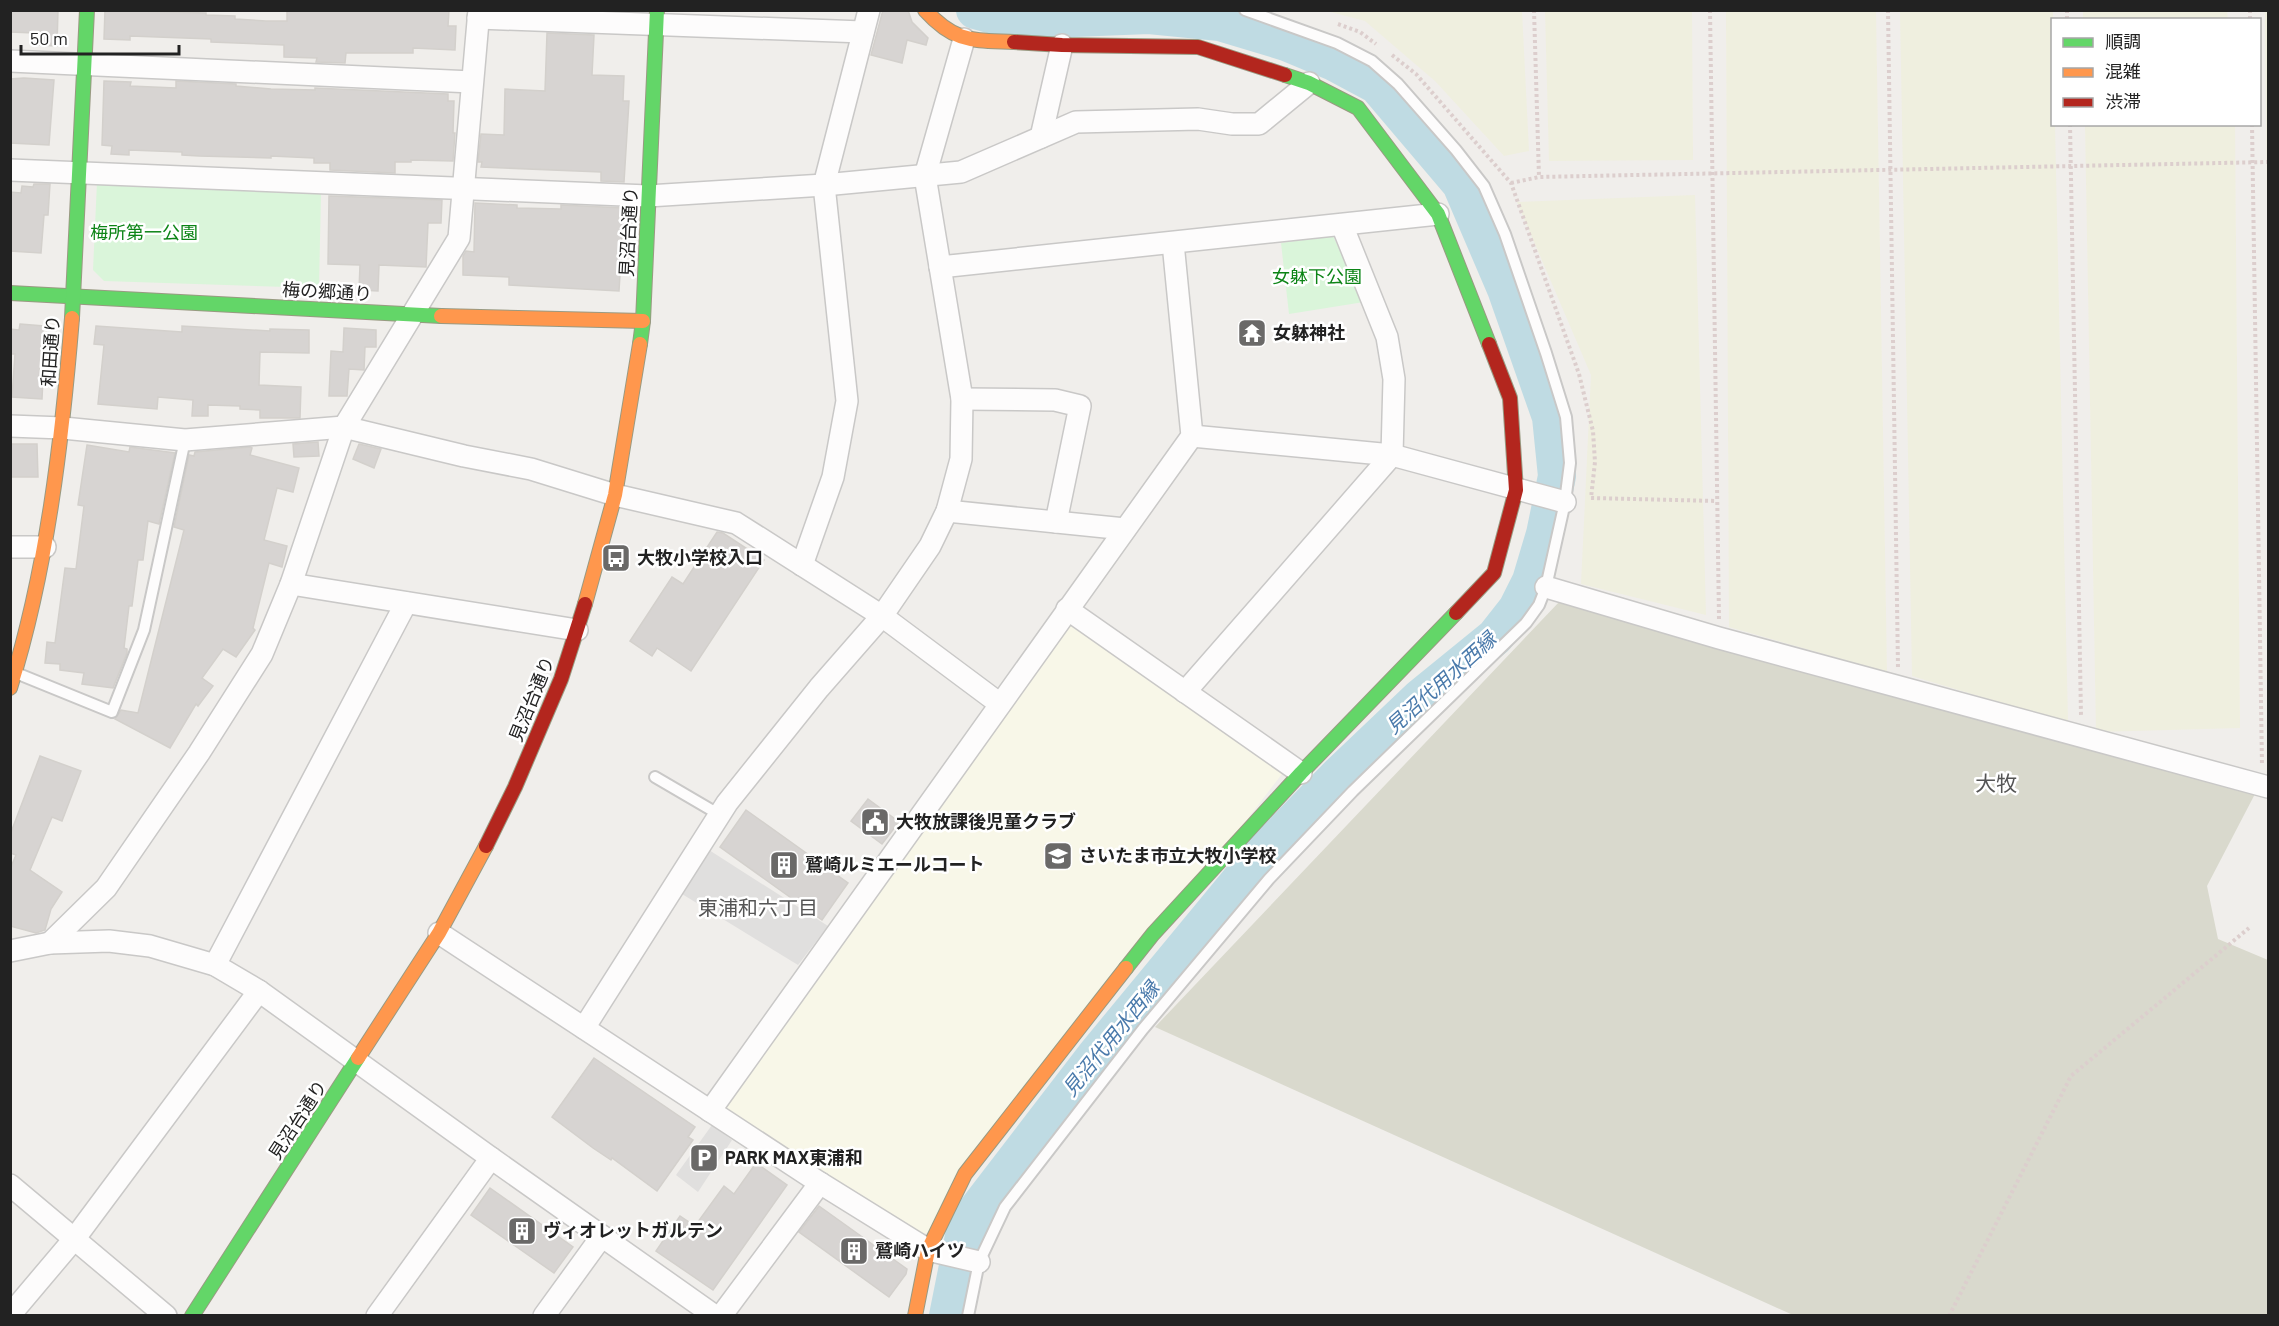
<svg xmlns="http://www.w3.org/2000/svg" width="2279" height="1326" viewBox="0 0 2279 1326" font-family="Barlow,'Noto Sans JP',sans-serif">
	<rect width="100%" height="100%" fill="#f0eeeb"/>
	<polygon fill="#f8f7e8" points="1076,624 1282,774 929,1233 919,1234 726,1110 726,1101 1068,625"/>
	<polygon fill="#d9d9cd" points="1560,601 2256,792 2207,886 2218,939 2268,960 2268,1315 1793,1315 1155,1027"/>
	<g fill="#efefdf">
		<polygon points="1327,11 1522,11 1529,151 1504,156 1435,81 1365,21"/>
		<polygon points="1545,11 1692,11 1693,160 1549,161"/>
		<polygon points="1726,11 1876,11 1887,672 1729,627"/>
		<polygon points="1900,11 2053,11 2052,124 2055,125 2068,723 1912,676"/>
		<polygon points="2083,11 2227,11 2228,19 2083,19"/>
		<polygon points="2265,11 2268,11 2268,314"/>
		<polygon points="2085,125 2235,125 2240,728 2096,732"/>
		<polygon points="1695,195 1706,615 1581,584 1591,375 1517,202"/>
	</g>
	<g fill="#daf5da">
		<polygon points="97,182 321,193 319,288 104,281 93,270"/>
		<polygon points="1333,236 1364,302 1289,314 1281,243"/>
	</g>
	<g fill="#e0dfde">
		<polygon points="709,850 828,926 798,965 682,894"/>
		<polygon points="712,1125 732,1140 698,1192 676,1175"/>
	</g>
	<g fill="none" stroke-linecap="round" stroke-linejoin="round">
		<polyline stroke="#bfdbe3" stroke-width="38" points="948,1316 964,1236 977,1210 1096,1055 1261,855 1339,775 1420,698 1495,637 1517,609 1531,581 1545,534 1557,476 1551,417 1506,289 1461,184 1377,85 1334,62 1286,42 1220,22 1149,15 1048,19 1000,17 975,10"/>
	</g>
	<g fill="#d7d4d2" stroke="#d3d0cc" stroke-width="1.5">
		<polygon points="10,10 58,10 57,46 35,45 35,33 10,32"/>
		<polygon points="105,10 206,13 206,15 235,16 235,19 266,21 287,21 287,10 449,10 448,26 456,26 455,50 413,48 413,53 346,53 345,63 316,62 317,58 284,57 284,45 211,42 211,39 130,36 130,40 104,39"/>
		<polygon points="883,10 908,10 912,22 928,38 926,45 907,40 902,63 871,55"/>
		<polygon points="547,33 594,35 592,75 624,76 623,101 629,101 624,182 601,181 601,172 481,167 482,162 478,162 481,134 504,135 505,89 545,91"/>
		<polygon points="24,78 54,80 49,145 10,143 10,79"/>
		<polygon points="104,81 131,82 130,86 176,88 176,81 236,84 236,86 271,89 315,90 315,88 448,94 448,101 454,101 453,133 455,133 453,161 411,160 411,162 395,162 395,173 330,170 330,163 314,163 314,158 271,156 271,158 199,156 182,155 182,152 129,150 129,155 111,154 112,146 102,145"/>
		<polygon points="34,184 50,184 48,215 44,215 41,253 10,251 10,192 21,193 22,186 33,187"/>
		<polygon points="329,196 442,200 441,223 428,223 426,267 379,265 378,291 359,290 360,265 328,264"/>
		<polygon points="475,203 517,205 517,208 561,209 561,205 624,208 619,291 509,285 509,277 463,275 463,256 466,251 474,252"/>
		<polygon points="20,324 44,326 39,378 43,378 42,399 12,397 15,354 10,354 10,329 19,330"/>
		<polygon points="96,326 182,332 182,326 270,331 270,329 309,330 309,353 260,352 259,385 301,387 300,418 260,418 260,410 240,409 240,406 208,405 208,416 192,416 193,400 158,397 157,409 98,404 104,345 94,344"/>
		<polygon points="344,328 376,330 376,347 365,347 364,370 349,369 347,396 329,396 331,351 343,352"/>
		<polygon points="318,442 319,456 294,457 293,444"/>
		<polygon points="10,444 37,444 38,477 10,477"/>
		<polygon points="359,444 381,449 374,468 353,459"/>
		<polygon points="87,445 129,452 130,447 175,453 159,524 148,521 143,560 138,560 132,606 129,606 124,648 127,649 127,653 113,688 82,684 84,673 60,670 60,664 45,663 47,642 55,643 65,568 76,569 84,506 78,505"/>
		<polygon points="250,447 252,448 250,455 299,468 293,492 277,488 264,540 287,546 282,567 269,563 253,628 255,630 236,657 223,649 202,678 213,686 198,706 196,704 170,748 115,719 121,710 138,713 184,530 174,527 189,455 194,456 195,452"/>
		<polygon points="717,532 723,533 764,560 691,671 657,648 652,656 630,641 672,577 683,584"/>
		<polygon points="40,756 81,771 62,821 52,817 30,870 62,892 51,909 45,930 36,933 10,926 10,869 16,855 10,853 10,835"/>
		<polygon points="868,799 899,822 882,844 851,821"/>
		<polygon points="746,810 848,883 822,920 720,847"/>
		<polygon points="594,1058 695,1127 688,1137 693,1140 657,1191 612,1158 611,1160 593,1148 552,1117"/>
		<polygon points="756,1163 787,1185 713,1290 656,1251 680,1216 695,1226 724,1186 734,1194"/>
		<polygon points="490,1188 573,1247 554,1273 471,1215"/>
		<polygon points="819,1206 907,1269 906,1274 889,1297 799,1232"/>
	</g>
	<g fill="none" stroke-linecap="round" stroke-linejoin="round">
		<g stroke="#c9c8c7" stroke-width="14">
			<g id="lane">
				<polyline points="16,673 112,712 144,630 185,440"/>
				<polyline points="655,777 720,815"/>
				<polyline points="968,1316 979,1262 1005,1207 1143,1029 1269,879 1353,791 1526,623 1539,605 1546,587 1565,502 1570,463 1566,417 1546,353 1505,234 1484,186 1456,150 1398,84 1372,61 1337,43 1245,10"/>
			</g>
		</g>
		<g stroke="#c9c8c7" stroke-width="24">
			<g id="street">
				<polyline points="478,18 863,32"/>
				<polyline points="10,61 472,82"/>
				<polyline points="1041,137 1062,45"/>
				<polyline points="10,170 648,196 824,185 961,172 1076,122 1198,119 1232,124 1259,124 1309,83"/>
				<polyline points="940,267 1438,214"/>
				<polyline points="962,399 1055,400 1080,406 1056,522"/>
				<polyline points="10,426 63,428 185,440 344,427 464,456 531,469 615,495 736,523 882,616 1000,704"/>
				<polyline points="1192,436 1392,455 1565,502"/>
				<polyline points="947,511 1125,529"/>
				<polyline points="10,547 45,547"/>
				<polyline points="802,565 833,477 847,401 824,185 869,10"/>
				<polyline points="291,584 577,630"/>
				<polyline points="1546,587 1719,638 2268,787"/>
				<polyline points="1067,609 1301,773"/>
				<polyline points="1185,692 1392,455 1394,379 1387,337 1342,225"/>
				<polyline points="439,933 820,1183 928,1250 979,1262"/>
				<polyline points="50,943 106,888 199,753 262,654 291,584 344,427 459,238 479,10"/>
				<polyline points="10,951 50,943 109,941 150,946 215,965 259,991 491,1158 715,1316"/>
				<polyline points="215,965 406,603"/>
				<polyline points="584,1028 727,803 819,688 882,616 930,546 947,511 961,459 962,399 925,176 964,39"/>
				<polyline points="710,1111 1192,436 1173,243"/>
				<polyline points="10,1185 166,1316"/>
				<polyline points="10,1315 75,1238 259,991"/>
				<polyline points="377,1316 491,1158"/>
				<polyline points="544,1316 602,1236"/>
				<polyline points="721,1316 820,1183"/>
			</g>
		</g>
		<g stroke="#999a82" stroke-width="16">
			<g id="fast">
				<polyline points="1285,75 1309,83 1358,108 1438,214 1489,344"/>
				<polyline points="10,293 441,316"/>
				<polyline points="72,318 87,10"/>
				<polyline points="640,344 643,321 657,10"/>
				<polyline points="1126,968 1153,934 1301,773 1456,613"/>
				<polyline points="192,1316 358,1058"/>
			</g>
		</g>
		<g stroke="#999a82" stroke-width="16">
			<g id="slow">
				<path d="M 925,10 C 955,43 972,40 1014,42"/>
				<polyline points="441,316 643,321"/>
				<polyline points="585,604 615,495 640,344"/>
				<path d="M 10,688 C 47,570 62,441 72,318"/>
				<polyline points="358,1058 439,933 486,846"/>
				<polyline points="915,1316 928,1250 965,1174 1126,968"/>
			</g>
		</g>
		<g stroke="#999a82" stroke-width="16">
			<g id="jam">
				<polyline points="1014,42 1062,45 1198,47 1285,75"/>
				<polyline points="1456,613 1494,573 1516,490 1510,398 1489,344"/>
				<polyline points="486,846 515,787 561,679 585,604"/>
			</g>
		</g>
		<g stroke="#dccecd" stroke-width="4" stroke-dasharray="3 3" stroke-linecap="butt">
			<polyline points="1534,10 1539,177"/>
			<polyline points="1710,10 1719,619"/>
			<polyline points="1888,10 1898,668"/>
			<polyline points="2067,10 2067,20"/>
			<polyline points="2250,10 2250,20"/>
			<polyline points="1338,24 1360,32 1376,44"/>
			<polyline points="1392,55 1416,74 1511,183 1579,374 1593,431 1595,462 1591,498 1717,501"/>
			<polyline points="2070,124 2081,715"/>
			<polyline points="2252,124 2262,766"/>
			<polyline points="1511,183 1539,177 2268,162"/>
			<polyline points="1949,1316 2071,1076 2249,928"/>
		</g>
		<use href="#lane" stroke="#fdfcfc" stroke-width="10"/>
		<use href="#street" stroke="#fdfcfc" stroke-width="21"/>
		<use href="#fast" stroke="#63d668" stroke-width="14"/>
		<use href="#slow" stroke="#ff974d" stroke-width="14"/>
		<use href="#jam" stroke="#b3261e" stroke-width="14"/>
	</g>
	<defs>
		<g id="temple-square" transform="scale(1.5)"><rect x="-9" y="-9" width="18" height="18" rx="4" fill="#6a6968" stroke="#fff"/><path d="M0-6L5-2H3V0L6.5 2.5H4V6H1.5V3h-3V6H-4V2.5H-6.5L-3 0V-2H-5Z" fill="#fff"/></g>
		<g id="bus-square" transform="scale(1.5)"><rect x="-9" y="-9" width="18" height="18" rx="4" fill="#6a6968" stroke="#fff"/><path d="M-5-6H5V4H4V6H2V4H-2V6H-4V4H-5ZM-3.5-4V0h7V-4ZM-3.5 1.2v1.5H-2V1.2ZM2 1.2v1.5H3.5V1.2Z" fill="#fff"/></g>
		<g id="civic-square" transform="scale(1.5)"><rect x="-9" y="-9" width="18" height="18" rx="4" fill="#6a6968" stroke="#fff"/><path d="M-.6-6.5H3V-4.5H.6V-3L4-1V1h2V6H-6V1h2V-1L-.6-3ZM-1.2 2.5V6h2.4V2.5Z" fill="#fff"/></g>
		<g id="school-square" transform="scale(1.5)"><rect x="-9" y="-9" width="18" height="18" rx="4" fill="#6a6968" stroke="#fff"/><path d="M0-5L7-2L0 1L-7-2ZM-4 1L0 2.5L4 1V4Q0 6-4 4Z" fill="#fff"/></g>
		<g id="building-square" transform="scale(1.5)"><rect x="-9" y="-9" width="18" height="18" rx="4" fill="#6a6968" stroke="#fff"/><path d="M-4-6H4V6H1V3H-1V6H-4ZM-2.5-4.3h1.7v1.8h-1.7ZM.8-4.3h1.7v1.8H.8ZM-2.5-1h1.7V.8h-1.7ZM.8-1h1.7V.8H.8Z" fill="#fff"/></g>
		<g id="parking-square" transform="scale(1.5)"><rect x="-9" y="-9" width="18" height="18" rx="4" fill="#6a6968" stroke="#fff"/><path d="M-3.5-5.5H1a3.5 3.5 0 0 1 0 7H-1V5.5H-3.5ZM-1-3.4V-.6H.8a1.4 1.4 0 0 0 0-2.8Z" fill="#fff"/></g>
	</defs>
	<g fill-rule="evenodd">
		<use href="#temple-square" x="1252" y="333"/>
		<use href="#bus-square" x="616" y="558"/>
		<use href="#civic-square" x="875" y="822"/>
		<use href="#school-square" x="1058" y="856"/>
		<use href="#building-square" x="784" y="865"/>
		<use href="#parking-square" x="704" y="1158"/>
		<use href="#building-square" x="522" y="1231"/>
		<use href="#building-square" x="854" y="1251"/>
	</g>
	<g text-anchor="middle" stroke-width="5" stroke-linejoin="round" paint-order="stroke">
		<g font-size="18" fill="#222" stroke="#fff">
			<text transform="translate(629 232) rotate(-87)" y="6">見沼台通り</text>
			<text transform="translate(327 292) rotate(3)" y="6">梅の郷通り</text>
			<text transform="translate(51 351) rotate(-86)" y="6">和田通り</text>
			<text transform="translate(532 699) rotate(-68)" y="6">見沼台通り</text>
			<text transform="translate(298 1120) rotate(-57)" y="6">見沼台通り</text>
		</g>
		<g font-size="18" fill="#0c8416" stroke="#fff">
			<text x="144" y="239">梅所第一公園</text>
			<text x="1317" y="283">女躰下公園</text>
		</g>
		<g font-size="18" font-weight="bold" fill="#222" stroke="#fff" text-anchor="start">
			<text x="1273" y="339">女躰神社</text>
			<text x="637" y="564">大牧小学校入口</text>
			<text x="896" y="828">大牧放課後児童クラブ</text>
			<text x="1079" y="862">さいたま市立大牧小学校</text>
			<text x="805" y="871">鷲崎ルミエールコート</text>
			<text x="725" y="1164">PARK MAX東浦和</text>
			<text x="543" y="1237">ヴィオレットガルテン</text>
			<text x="875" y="1257">鷲崎ハイツ</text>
		</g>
		<g font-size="20" font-style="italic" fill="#4a7aab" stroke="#fff">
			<text transform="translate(1441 683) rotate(-42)" y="7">見沼代用水西縁</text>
			<text transform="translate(1111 1039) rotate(-51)" y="7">見沼代用水西縁</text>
		</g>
		<g font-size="20" fill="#555" stroke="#fff">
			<text x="758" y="915">東浦和六丁目</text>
		</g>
		<g font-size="21" fill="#555" stroke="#fff">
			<text x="1996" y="791">大牧</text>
		</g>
	</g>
	<rect width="2279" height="1326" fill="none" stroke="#222222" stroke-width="24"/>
	<rect x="2051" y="18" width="210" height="108" fill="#ffffff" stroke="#a7a7a7" stroke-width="1.5"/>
	<rect x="2063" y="38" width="30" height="9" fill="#63d668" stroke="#a7a7a7" stroke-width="1.5"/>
	<text x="2105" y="48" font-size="18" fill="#222222">順調</text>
	<rect x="2063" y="68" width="30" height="9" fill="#ff974d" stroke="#a7a7a7" stroke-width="1.5"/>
	<text x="2105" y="78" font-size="18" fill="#222222">混雑</text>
	<rect x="2063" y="98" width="30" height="9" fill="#b3261e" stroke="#a7a7a7" stroke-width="1.5"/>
	<text x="2105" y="108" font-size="18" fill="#222222">渋滞</text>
	<path d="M21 45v9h158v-9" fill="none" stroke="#222222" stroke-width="3"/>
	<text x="30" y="45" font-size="18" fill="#222222" stroke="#ffffff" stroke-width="4.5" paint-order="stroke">50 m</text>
</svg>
